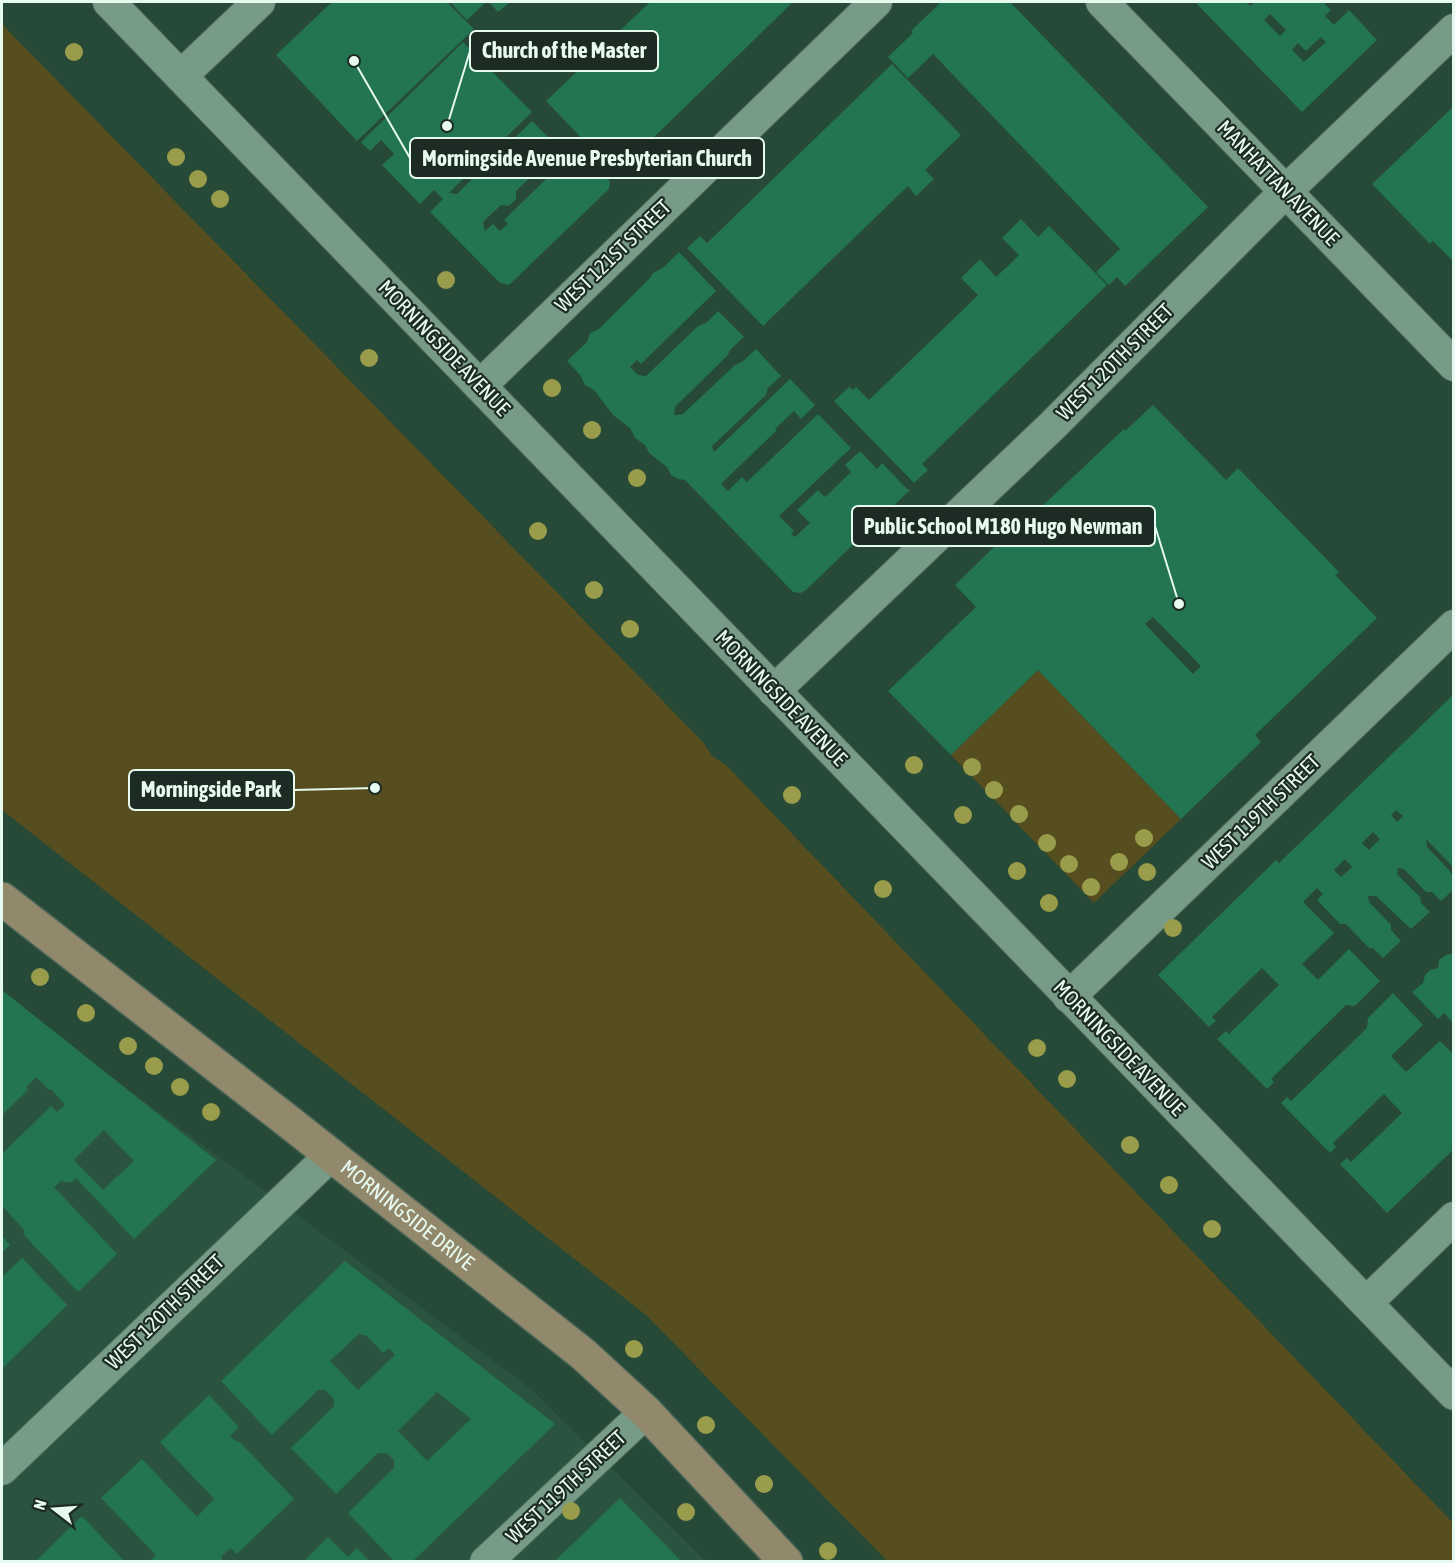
<svg xmlns="http://www.w3.org/2000/svg" width="1455" height="1563" viewBox="0 0 1455 1563" font-family="'Asap Condensed',sans-serif">
	<rect width="100%" height="100%" fill="#274937"/>
	<polygon fill="#2a543f" points="2,996 530,1388 706,1561 2,1561"/>
	<g fill="#564e1e">
		<polygon points="2,24 703,742 712,756 726,765 1453,1523 1453,1561 887,1561 646,1315 2,810"/>
		<polygon points="1038,670 1181,819 1094,903 951,755"/>
	</g>
	<g fill="#237450" fill-rule="evenodd">
		<polygon points="332,2 447,2 474,29 357,141 276,55"/>
		<polygon points="450,2 486,2 467,20"/>
		<polygon points="489,2 510,2 498,12"/>
		<polygon points="650,2 793,2 616,174 546,101"/>
		<polygon points="941,2 1010,2 1208,207 1125,286 1117,277 1109,285 1096,272 1120,249 933,54 908,78 888,57 913,33 911,31"/>
		<path d="M 1195,2 L 1246,2 L 1250,6 L 1255,2 L 1312,2 L 1314,3 L 1323,2 L 1331,10 L 1325,16 L 1334,25 L 1349,10 L 1377,40 L 1302,112 ZM 1270,14 L 1286,30 L 1280,36 L 1264,20 ZM 1321,37 L 1326,42 L 1304,62 L 1292,50 L 1298,43 L 1306,51 Z"/>
		<path d="M 463,42 L 532,112 L 480,163 L 489,163 L 532,121 L 560,149 L 516,191 L 516,199 L 509,206 L 501,205 L 483,222 L 485,231 L 493,224 L 500,231 L 508,224 L 504,220 L 578,148 L 610,181 L 609,189 L 509,285 L 500,283 L 430,212 L 443,199 L 434,190 L 420,204 L 382,165 L 394,154 L 381,140 L 370,151 L 361,142 ZM 474,168 L 475,176 L 457,194 L 449,193 Z"/>
		<polygon points="892,64 961,135 925,170 934,179 916,196 908,186 763,326 687,248 700,236 707,243"/>
		<polygon points="1454,106 1454,262 1433,241 1430,244 1372,184"/>
		<polygon points="1021,219 1038,237 1049,226 1107,285 922,464 928,470 914,483 834,401 849,387 853,390 856,387 869,400 968,305 978,295 961,278 980,259 996,277 1008,266 1019,255 1002,238"/>
		<polygon points="679,252 716,291 641,364 637,360 630,367 638,375 646,376 698,326 706,323 718,311 744,337 731,349 727,356 675,407 674,415 683,414 735,365 742,362 756,349 781,376 768,388 766,395 712,446 714,452 790,379 815,405 801,419 794,411 775,429 777,430 721,484 728,491 742,477 747,482 818,414 851,448 779,516 794,531 791,534 795,537 810,523 797,510 818,490 825,497 851,472 845,465 860,451 877,469 882,463 907,489 910,490 806,590 801,593 793,592 685,480 678,479 671,475 667,467 649,453 645,445 635,438 630,428 613,415 594,390 585,385 580,375 567,361 587,342 590,333 599,329 650,278 653,273 664,267"/>
		<path d="M 1153,405 L 1226,480 L 1238,468 L 1339,572 L 1335,575 L 1377,618 L 1255,735 L 1261,742 L 1181,819 L 1038,670 L 951,755 L 888,691 L 976,607 L 955,585 L 1035,507 L 1038,510 L 1124,429 L 1125,431 ZM 1153,617 L 1201,666 L 1193,674 L 1145,624 Z"/>
		<path d="M 1454,694 L 1454,868 L 1426,839 L 1427,847 L 1449,870 L 1454,878 L 1454,889 L 1441,901 L 1432,892 L 1426,892 L 1404,869 L 1398,868 L 1397,874 L 1420,897 L 1421,903 L 1430,912 L 1411,929 L 1376,896 L 1368,896 L 1369,902 L 1391,925 L 1391,930 L 1401,941 L 1383,958 L 1373,948 L 1369,948 L 1346,924 L 1340,924 L 1317,900 L 1323,894 L 1317,888 L 1303,902 L 1334,933 L 1302,964 L 1318,980 L 1349,949 L 1380,981 L 1355,1006 L 1346,1005 L 1271,1079 L 1274,1082 L 1267,1089 L 1217,1039 L 1226,1031 L 1229,1034 L 1279,985 L 1262,968 L 1212,1017 L 1216,1021 L 1209,1027 L 1158,975 L 1276,860 L 1279,863 ZM 1396,810 L 1403,816 L 1397,822 L 1391,815 ZM 1373,832 L 1380,839 L 1369,850 L 1362,843 ZM 1345,859 L 1352,867 L 1341,877 L 1334,870 Z"/>
		<polygon points="1454,953 1454,1024 1444,1013 1438,1019 1412,992 1423,983 1425,975 1430,970 1438,968 1439,960 1446,955"/>
		<path d="M 2,990 L 216,1160 L 134,1239 L 76,1178 L 72,1182 L 64,1182 L 62,1180 L 54,1187 L 117,1254 L 78,1292 L 23,1234 L 25,1231 L 2,1206 L 2,1154 L 51,1106 L 57,1112 L 65,1105 L 51,1089 L 49,1090 L 36,1077 L 26,1087 L 28,1090 L 2,1115 L 3,1053 ZM 104,1130 L 134,1161 L 103,1190 L 74,1160 Z"/>
		<polygon points="1393,993 1423,1025 1391,1056 1406,1072 1440,1041 1454,1055 1454,1149 1387,1213 1340,1164 1347,1158 1351,1162 1402,1113 1384,1094 1333,1143 1336,1147 1330,1153 1281,1103 1287,1097 1291,1101 1367,1028 1368,1018"/>
		<polygon points="2,1236 10,1245 2,1253"/>
		<polygon points="22,1258 67,1305 2,1369 2,1277"/>
		<path d="M 345,1261 L 555,1424 L 412,1562 L 395,1562 L 348,1513 L 394,1468 L 394,1460 L 387,1453 L 378,1453 L 336,1494 L 291,1448 L 334,1406 L 334,1399 L 325,1390 L 318,1390 L 272,1435 L 221,1381 ZM 359,1334 L 367,1336 L 383,1353 L 389,1348 L 395,1355 L 358,1390 L 330,1361 ZM 437,1392 L 471,1419 L 427,1461 L 398,1431 Z"/>
		<polygon points="209,1395 239,1427 230,1436 236,1441 240,1442 294,1499 237,1554 230,1548 221,1557 224,1562 149,1562 156,1555 101,1498 142,1459 197,1517 214,1499 160,1442"/>
		<polygon points="620,1498 682,1562 554,1562"/>
		<polygon points="82,1516 125,1562 35,1562"/>
		<polygon points="328,1537 348,1557 357,1548 370,1562 303,1562"/>
	</g>
	<g fill="none" stroke-linecap="round" stroke-linejoin="round">
		<g stroke="#456455" stroke-width="34">
			<g id="street">
				<polyline points="109,2 1454,1394"/>
				<polyline points="1102,2 1454,365"/>
				<polyline points="181,76 259,2"/>
				<polyline points="480,386 876,2"/>
				<polyline points="774,691 1053,425 1286,191 1454,30"/>
				<polyline points="1069,997 1454,626"/>
				<polyline points="1366,1303 1454,1218"/>
				<polyline points="2,1469 330,1156"/>
				<polyline points="486,1562 646,1412"/>
			</g>
		</g>
		<g stroke="#456455" stroke-width="36">
			<g id="secondary">
				<path id="s1" d="M 2,899 L 289,1122 L 583,1354 L 646,1412 L 786,1562"/>
			</g>
		</g>
		<use href="#street" stroke="#779b87" stroke-width="32"/>
		<use href="#secondary" stroke="#92886c" stroke-width="33"/>
	</g>
	<g fill="#999d4b">
		<circle cx="74" cy="52" r="9"/>
		<circle cx="176" cy="157" r="9"/>
		<circle cx="198" cy="179" r="9"/>
		<circle cx="220" cy="199" r="9"/>
		<circle cx="446" cy="280" r="9"/>
		<circle cx="369" cy="358" r="9"/>
		<circle cx="552" cy="388" r="9"/>
		<circle cx="592" cy="430" r="9"/>
		<circle cx="637" cy="478" r="9"/>
		<circle cx="538" cy="531" r="9"/>
		<circle cx="594" cy="590" r="9"/>
		<circle cx="630" cy="629" r="9"/>
		<circle cx="914" cy="765" r="9"/>
		<circle cx="972" cy="767" r="9"/>
		<circle cx="994" cy="790" r="9"/>
		<circle cx="792" cy="795" r="9"/>
		<circle cx="1019" cy="814" r="9"/>
		<circle cx="963" cy="815" r="9"/>
		<circle cx="1144" cy="838" r="9"/>
		<circle cx="1047" cy="843" r="9"/>
		<circle cx="1119" cy="862" r="9"/>
		<circle cx="1069" cy="864" r="9"/>
		<circle cx="1017" cy="871" r="9"/>
		<circle cx="1147" cy="872" r="9"/>
		<circle cx="1091" cy="887" r="9"/>
		<circle cx="883" cy="889" r="9"/>
		<circle cx="1049" cy="903" r="9"/>
		<circle cx="1173" cy="928" r="9"/>
		<circle cx="40" cy="977" r="9"/>
		<circle cx="86" cy="1013" r="9"/>
		<circle cx="128" cy="1046" r="9"/>
		<circle cx="1037" cy="1048" r="9"/>
		<circle cx="154" cy="1066" r="9"/>
		<circle cx="1067" cy="1079" r="9"/>
		<circle cx="180" cy="1087" r="9"/>
		<circle cx="211" cy="1112" r="9"/>
		<circle cx="1130" cy="1145" r="9"/>
		<circle cx="1169" cy="1185" r="9"/>
		<circle cx="1212" cy="1229" r="9"/>
		<circle cx="634" cy="1349" r="9"/>
		<circle cx="706" cy="1425" r="9"/>
		<circle cx="764" cy="1484" r="9"/>
		<circle cx="571" cy="1511" r="9"/>
		<circle cx="686" cy="1512" r="9"/>
		<circle cx="828" cy="1551" r="9"/>
	</g>
	<g text-anchor="middle" stroke-width="4.5" stroke-linejoin="round" paint-order="stroke">
		<g font-size="21" fill="#e7faef" stroke="#1c2b23">
			<text transform="translate(1278 183) rotate(46)" y="7">MANHATTAN AVENUE</text>
			<text transform="translate(613 256) rotate(-44)" y="7">WEST 121ST STREET</text>
			<text transform="translate(444 348) rotate(46)" y="7">MORNINGSIDE AVENUE</text>
			<text transform="translate(1115 362) rotate(-45)" y="7">WEST 120TH STREET</text>
			<text transform="translate(781 698) rotate(46)" y="7">MORNINGSIDE AVENUE</text>
			<text transform="translate(1261 812) rotate(-44)" y="7">WEST 119TH STREET</text>
			<text transform="translate(1119 1048) rotate(46)" y="7">MORNINGSIDE AVENUE</text>
			<text dy="7" stroke="none"><textPath href="#s1" startOffset="514">MORNINGSIDE DRIVE</textPath></text>
			<text transform="translate(165 1312) rotate(-44)" y="7">WEST 120TH STREET</text>
			<text transform="translate(566 1487) rotate(-43)" y="7">WEST 119TH STREET</text>
		</g>
	</g>
	<path fill="none" stroke="#e7faef" stroke-width="2" d="M447 126L470 51M354 61L410 158M1179 604L1155 526M375 788L294 790"/>
	<g fill="#e7faef" stroke="#1c2b23" stroke-width="2">
		<circle cx="447" cy="126" r="6"/>
		<circle cx="354" cy="61" r="6"/>
		<circle cx="1179" cy="604" r="6"/>
		<circle cx="375" cy="788" r="6"/>
	</g>
	<g fill="#1c2b23" stroke="#e7faef" stroke-width="2">
		<rect x="470" y="31" width="188" height="40" rx="6"/>
		<rect x="410" y="138" width="354" height="40" rx="6"/>
		<rect x="852" y="506" width="303" height="40" rx="6"/>
		<rect x="129" y="770" width="165" height="40" rx="6"/>
	</g>
	<g font-size="22" text-anchor="middle" font-weight="bold" fill="#e7faef">
		<text x="564" y="58">Church of the Master</text>
		<text x="587" y="166">Morningside Avenue Presbyterian Church</text>
		<text x="1003" y="534">Public School M180 Hugo Newman</text>
		<text x="211" y="797">Morningside Park</text>
	</g>
	<rect width="1455" height="1563" fill="none" stroke="#e7faef" stroke-width="6"/>
	<g transform="translate(54 1509) rotate(287)" stroke="#1c2b23" stroke-width="4.5" paint-order="stroke">
	<path d="M0-4.5L10 22L0 15L-10 22Z" fill="#e7faef"/>
	<text y="-9" font-size="16" font-weight="bold" text-anchor="middle" fill="#e7faef">N</text>
	</g>
</svg>
